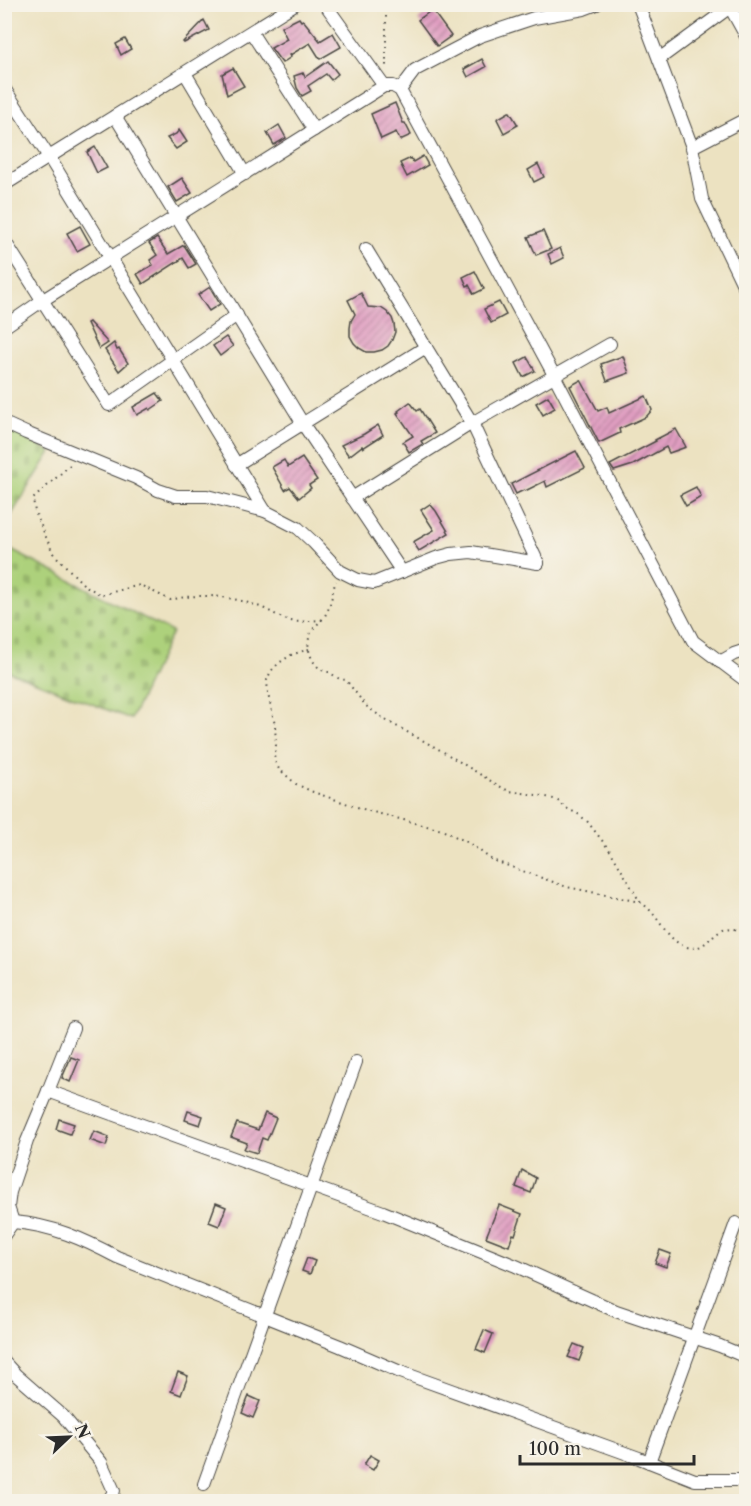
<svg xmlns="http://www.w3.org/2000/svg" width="751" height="1506" viewBox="0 0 751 1506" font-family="'Libre Caslon Text',serif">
	<defs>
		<pattern id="cemetery-stones" width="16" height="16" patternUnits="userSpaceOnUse" patternTransform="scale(1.5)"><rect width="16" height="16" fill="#add17b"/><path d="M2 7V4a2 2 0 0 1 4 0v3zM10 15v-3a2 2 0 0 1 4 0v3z" fill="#95b46a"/></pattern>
		<pattern id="building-hatch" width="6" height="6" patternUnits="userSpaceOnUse" patternTransform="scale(1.5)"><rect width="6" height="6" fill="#e09ec1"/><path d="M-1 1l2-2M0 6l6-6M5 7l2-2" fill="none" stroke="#b6819d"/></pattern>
	</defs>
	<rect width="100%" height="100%" fill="#f7f3e8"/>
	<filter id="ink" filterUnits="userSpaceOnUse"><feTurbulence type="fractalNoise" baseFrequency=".0167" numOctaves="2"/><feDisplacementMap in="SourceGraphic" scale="12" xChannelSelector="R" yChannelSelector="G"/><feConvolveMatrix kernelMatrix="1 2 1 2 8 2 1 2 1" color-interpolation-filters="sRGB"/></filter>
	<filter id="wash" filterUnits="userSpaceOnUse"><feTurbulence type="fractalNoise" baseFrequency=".008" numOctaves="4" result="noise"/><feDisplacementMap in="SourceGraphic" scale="24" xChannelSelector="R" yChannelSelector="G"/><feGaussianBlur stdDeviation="1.35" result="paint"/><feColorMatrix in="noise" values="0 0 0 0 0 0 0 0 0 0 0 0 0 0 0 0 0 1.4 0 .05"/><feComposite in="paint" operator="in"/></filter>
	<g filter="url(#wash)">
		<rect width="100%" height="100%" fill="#ece2c1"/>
		<g fill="url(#cemetery-stones)" stroke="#6c7e53" stroke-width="1.5">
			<polygon points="5,426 51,452 5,525"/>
			<polygon points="5,547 172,632 131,719 5,670"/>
		</g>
		<g id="blocks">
			<g fill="url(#building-hatch)">
				<polygon points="432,10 451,36 437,46 418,20"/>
				<polygon points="299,18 301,21 303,20 320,41 333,33 341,47 320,59 310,43 290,55 291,57 282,63 271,48 287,39 281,27"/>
				<polygon points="204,20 209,30 184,43 183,42"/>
				<polygon points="125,39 131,49 121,55 116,44"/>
				<polygon points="482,59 486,67 468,77 464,69"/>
				<polygon points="328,61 338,74 331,80 326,74 308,86 311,91 302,96 297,88 294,76 303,73 305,77"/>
				<polygon points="233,68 244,86 227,95 222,74"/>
				<polygon points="395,103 403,123 405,123 411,135 400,140 396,132 381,139 371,114"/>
				<polygon points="509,112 510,112 518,125 504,133 497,119"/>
				<polygon points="279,125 286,138 274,145 267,133"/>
				<polygon points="179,130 187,142 176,149 167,138 176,134"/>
				<polygon points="95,147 107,168 97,173 87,152"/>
				<polygon points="423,156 428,165 407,177 400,163 411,158 413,162"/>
				<polygon points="538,164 544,177 534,182 528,170"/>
				<polygon points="182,178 192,193 177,202 168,187"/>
				<polygon points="80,226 90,244 77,251 67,233"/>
				<polygon points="543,231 551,249 536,255 528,237"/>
				<polygon points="157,238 168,254 184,245 196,264 189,268 183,258 143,284 137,274 153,265 150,260 157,255 149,243"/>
				<polygon points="560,248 564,258 552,264 548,254"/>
				<polygon points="475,271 484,289 474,294 469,285 467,286 463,277"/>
				<polygon points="210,287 220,304 209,311 198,295"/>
				<polygon points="361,293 368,307 381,308 387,312 392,318 394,324 395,332 392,340 388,346 382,350 374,352 366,352 359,348 354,343 350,336 350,328 351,321 355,314 348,300"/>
				<polygon points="499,302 506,315 491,323 484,309"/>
				<polygon points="89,322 108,343 99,349 87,323"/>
				<polygon points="226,337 233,346 220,356 213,346"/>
				<polygon points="114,343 117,350 119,349 128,363 119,371 105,350"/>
				<polygon points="623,356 629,373 607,381 601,364"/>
				<polygon points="527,357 535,371 523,377 516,363"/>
				<polygon points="581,380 598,411 607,407 609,413 646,396 652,410 646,417 619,429 620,433 599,443 570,386"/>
				<polygon points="157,393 163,401 150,410 149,408 137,415 133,407"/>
				<polygon points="548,396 555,408 543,415 536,403"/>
				<polygon points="410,402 417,411 420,409 435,433 421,441 423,444 409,452 403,442 413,436 397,413 399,412 398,411"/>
				<polygon points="378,425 383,435 363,448 362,446 349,456 341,445 364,434"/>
				<polygon points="676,429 686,447 669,453 666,447 633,465 614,471 610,465 656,441 655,440"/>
				<polygon points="576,451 585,468 547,487 545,481 525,491 524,490 516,494 511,484"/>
				<polygon points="302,458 317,480 309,485 311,488 299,498 290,487 285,490 272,467 284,460 288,467"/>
				<polygon points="696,487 701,497 686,506 680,495"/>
				<polygon points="430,504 436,511 449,533 419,551 413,542 434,530 421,510"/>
				<polygon points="71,1057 79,1060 70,1082 62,1078"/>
				<polygon points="188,1111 203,1116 200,1125 185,1120"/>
				<polygon points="265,1113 276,1118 267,1140 262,1138 257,1153 244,1149 247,1143 231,1137 237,1123 258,1130"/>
				<polygon points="59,1119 74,1124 70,1134 56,1129"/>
				<polygon points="94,1131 109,1137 106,1146 90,1140"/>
				<polygon points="522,1170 536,1178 531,1193 516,1187"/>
				<polygon points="216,1203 226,1207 219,1226 209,1222"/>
				<polygon points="499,1205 522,1214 515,1235 513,1234 509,1246 486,1237"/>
				<polygon points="660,1250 671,1254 666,1267 655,1263"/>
				<polygon points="307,1258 315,1261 310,1274 302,1271"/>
				<polygon points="484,1330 493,1334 485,1353 476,1349"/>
				<polygon points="574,1344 584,1348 579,1361 568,1357"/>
				<polygon points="178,1372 188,1376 181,1395 171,1391"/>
				<polygon points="249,1396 260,1401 253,1418 242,1413"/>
				<polygon points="370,1455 379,1460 373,1470 364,1465"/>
			</g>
		</g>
	</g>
	<g filter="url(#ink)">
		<use href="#blocks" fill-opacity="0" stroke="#484642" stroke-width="1.5"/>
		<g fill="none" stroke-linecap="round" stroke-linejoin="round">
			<g stroke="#484642" stroke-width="14">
				<g id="minor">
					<polyline points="325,4 384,86 393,86 400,90 554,375 693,641 746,681"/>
					<polyline points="638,4 692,147 702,199 746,291"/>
					<polyline points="251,32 314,130"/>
					<polyline points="659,59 730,7 746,36"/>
					<polyline points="185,73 245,174"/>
					<polyline points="4,88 49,157 265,511"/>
					<polyline points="400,90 415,70 480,36 534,18 584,9 597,4"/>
					<polyline points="115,116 303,424 402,572"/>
					<polyline points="692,147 746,119"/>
					<polyline points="4,185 295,4"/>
					<polyline points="4,240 109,405 237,315"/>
					<polyline points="366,249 472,423 538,563"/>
					<polyline points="4,327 43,300 384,86"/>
					<polyline points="4,423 26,433 136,478 158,490 176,496 207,496 265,511 298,528 313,542 340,571 358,580 374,583 436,558 451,554 471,552 538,563"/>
					<polyline points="236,465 426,347"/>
					<polyline points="352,498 472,423 610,344"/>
					<polyline points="720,662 734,654 746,650"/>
					<polyline points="73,1028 48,1091 383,1212 516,1266 616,1311 720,1346 746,1357"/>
					<path d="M 13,1222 C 52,1225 83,1239 117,1257 L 340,1346 L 398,1371 L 639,1458 L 695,1480 L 746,1480"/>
					<polyline points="13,1222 8,1207 10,1192 27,1141 48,1091"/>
					<polyline points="4,1235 13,1222"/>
					<polyline points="4,1362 16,1375 63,1416 101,1462 114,1491 108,1502"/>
					<polyline points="649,1462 736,1223"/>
					<polyline points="204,1484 356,1062"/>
					<polyline points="4,1500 10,1502"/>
				</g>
			</g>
			<g stroke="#484642" stroke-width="2" stroke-dasharray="1.5 4.5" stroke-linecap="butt">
				<polyline points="386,4 386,68"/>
				<path d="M 70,465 L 33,499 L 35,512 L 53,553 L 84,585 L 101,595 L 140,585 L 170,600 C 202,592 234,596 265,609 C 274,613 281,619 291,621 C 301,623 312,620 323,620"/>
				<path d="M 309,649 L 291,655 L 279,663 L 271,671 L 267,680 L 268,694 L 275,725 L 276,745 L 274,760 L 279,769 L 296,784 L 313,792 L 369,811 L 442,830 L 469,843 L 492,860 L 567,887 L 640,902 L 611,852 L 587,821 L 578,814 L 566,808 L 557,800 L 543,796 L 509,791 L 499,786 L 442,751 L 387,721 L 366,706 L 346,680 C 336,679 336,676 329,672 C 328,672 326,672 324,671 C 312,666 305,647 310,635 C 313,626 323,621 327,612 C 332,602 332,591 336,581"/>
				<path d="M 640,902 C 659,913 665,941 687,947 C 705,952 710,934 723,929 C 730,927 740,930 746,932"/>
			</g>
			<use href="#minor" stroke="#fff" stroke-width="12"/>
		</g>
	</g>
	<rect width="751" height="1506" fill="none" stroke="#f7f3e8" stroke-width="24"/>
	<g transform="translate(69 1437) rotate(67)" stroke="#f7f3e8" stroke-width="4.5" paint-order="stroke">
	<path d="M0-4.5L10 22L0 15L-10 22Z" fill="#2b2b2b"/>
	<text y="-9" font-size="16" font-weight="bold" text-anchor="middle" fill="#2b2b2b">N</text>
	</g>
	<path d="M520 1455v9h174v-9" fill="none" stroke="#2b2b2b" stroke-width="3"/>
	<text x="529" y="1455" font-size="18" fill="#2b2b2b" stroke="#f7f3e8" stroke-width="4.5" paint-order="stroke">100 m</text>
</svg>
